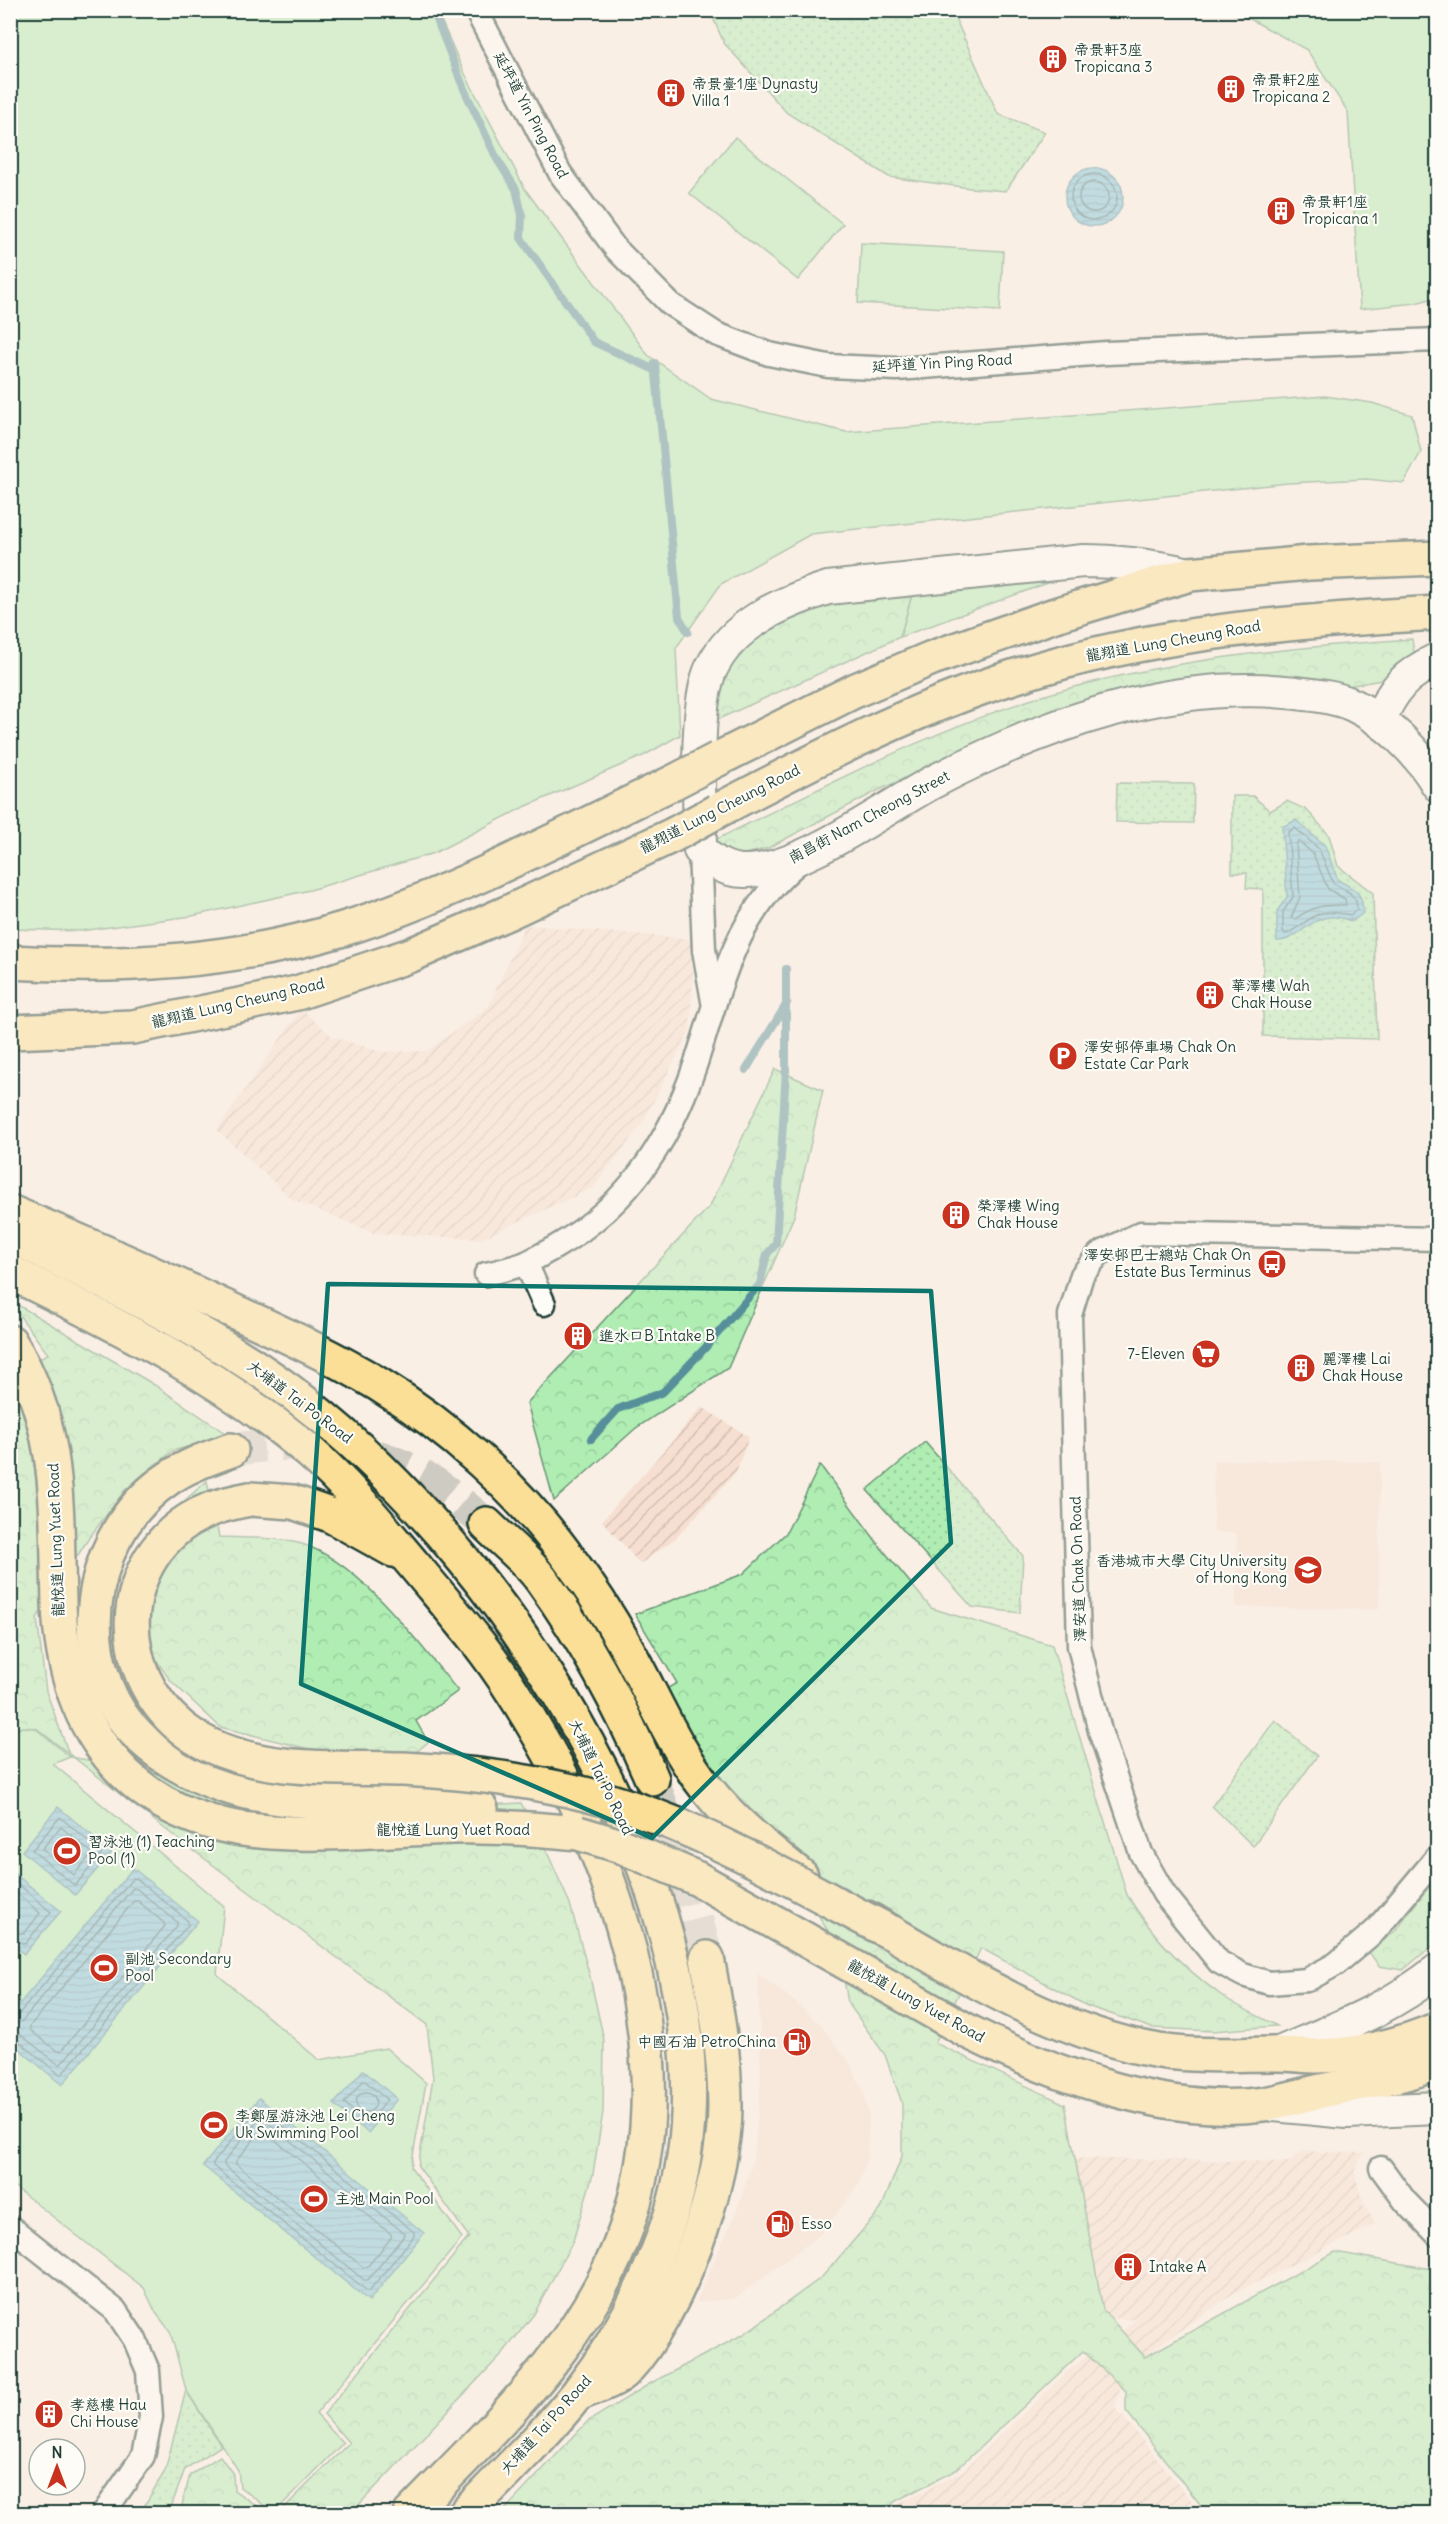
<svg xmlns="http://www.w3.org/2000/svg" width="1448" height="2524" viewBox="0 0 1448 2524" font-family="Delius,'LXGW WenKai TC',sans-serif">
	<defs>
		<pattern id="industrial-furrows" width="10" height="10" patternUnits="userSpaceOnUse" patternTransform="scale(1.5)"><rect width="10" height="10" fill="#f6dfd0"/><path d="M-1 1l2-2M0 10L10 0M9 11l2-2" fill="none" stroke="#d2c0b3"/></pattern>
		<pattern id="forest-crowns" width="20" height="18" patternUnits="userSpaceOnUse" patternTransform="scale(1.5)"><rect width="20" height="18" fill="#afedb3"/><path d="M2 6a3 3 0 1 1 6 0M12 15a3 3 0 1 1 6 0" fill="none" stroke="#96cc9b"/></pattern>
		<pattern id="park-dots" width="8" height="8" patternUnits="userSpaceOnUse" patternTransform="scale(1.5)"><rect width="8" height="8" fill="#afedb3"/><path d="M2 2h.1M6 6h.1" fill="none" stroke="#96cc9b" stroke-width="1.8" stroke-linecap="round"/></pattern>
		<pattern id="water-rules" width="6" height="5" patternUnits="userSpaceOnUse" patternTransform="scale(1.5)"><rect width="6" height="5" fill="#7cc6dc"/><path d="M0 2.5h6" fill="none" stroke="#65a2b3"/></pattern>
	</defs>
	<rect width="100%" height="100%" fill="#faefe5"/>
	<filter id="ink" filterUnits="userSpaceOnUse"><feTurbulence type="fractalNoise" baseFrequency=".0167" numOctaves="2"/><feDisplacementMap in="SourceGraphic" scale="12" xChannelSelector="R" yChannelSelector="G"/><feConvolveMatrix kernelMatrix="1 2 1 2 8 2 1 2 1" color-interpolation-filters="sRGB"/></filter>
	<g filter="url(#ink)">
		<g fill="#f6dfd0">
			<polygon points="1214,1460 1380,1462 1379,1609 1236,1607 1237,1533 1214,1532"/>
			<polygon points="758,1974 789,1997 820,2024 848,2060 864,2092 869,2118 867,2156 859,2184 821,2234 734,2299 696,2302 737,2210 752,2164 756,2136 761,2079"/>
		</g>
		<g fill="url(#industrial-furrows)">
			<polygon points="525,925 692,939 693,977 690,1030 642,1124 593,1188 480,1239 374,1233 293,1200 217,1130 301,1009 333,1037 381,1052 427,1051 488,1007"/>
			<polygon points="702,1407 749,1437 736,1472 676,1538 640,1564 602,1521"/>
			<polygon points="1302,2151 1364,2153 1354,2172 1365,2206 1375,2224 1233,2294 1152,2350 1124,2375 1115,2407 1202,2513 889,2514 900,2503 963,2471 1069,2370 1136,2320 1074,2315 1068,2158 1289,2162"/>
		</g>
		<g fill="#afedb3" stroke="#679574" stroke-width="1.5">
			<polygon points="11,10 437,11 463,70 525,189 648,355 711,399 846,432 1325,396 1372,403 1412,415 1421,452 1404,483 1366,479 1288,483 811,534 721,584 676,648 680,735 645,755 522,808 434,853 310,890 192,916 80,931 11,929"/>
			<polygon points="1225,11 1437,11 1437,297 1416,303 1360,309 1348,112 1307,50 1250,19"/>
			<polygon points="735,137 843,224 798,280 689,193"/>
			<polygon points="861,243 1003,251 1000,311 858,303"/>
			<polygon points="1064,577 900,637 913,591"/>
			<polygon points="22,1727 35,1728 70,1757 53,1764 224,1906 217,1974 319,2060 386,2048 426,2083 411,2167 462,2238 316,2414 343,2443 274,2513 240,2487 238,2470 186,2390 170,2331 156,2313 144,2288 11,2184 10,1732"/>
		</g>
		<g fill="url(#forest-crowns)" stroke="#679574" stroke-width="1.5">
			<polygon points="913,591 900,637 712,722 725,671 757,632 810,606"/>
			<path d="M 1412,639 L 1414,653 L 1387,679 L 1348,686 L 1253,677 L 983,743 L 879,790 L 768,848 L 732,858 L 711,842 C 827,785 945,722 1070,688 C 1182,658 1297,647 1412,639 Z"/>
			<polygon points="775,1069 823,1090 794,1216 728,1368 636,1428 554,1501 527,1403 710,1206"/>
			<polygon points="11,1301 153,1384 228,1435 173,1451 125,1490 89,1538 37,1618 46,1691 70,1757 390,1810 521,1803 547,1852 570,1904 590,1977 604,2040 603,2112 593,2174 573,2241 534,2314 503,2353 351,2513 279,2513 349,2443 324,2414 469,2237 418,2166 433,2078 427,2025 169,1832 36,1728 22,1727 11,1732 10,1373 48,1354 11,1304"/>
			<path d="M 820,1465 L 879,1545 L 931,1608 L 1052,1645 L 1127,1895 C 1153,1937 1181,1966 1221,1995 C 1238,2007 1259,2016 1277,2026 L 1213,2031 L 1152,2028 L 1087,2006 L 981,1948 L 935,2043 L 1065,2104 L 1103,2310 L 1145,2357 L 1335,2252 L 1437,2270 L 1437,2513 L 1207,2513 L 1126,2411 L 1126,2391 L 1083,2351 L 956,2470 L 896,2501 L 882,2513 L 501,2514 L 587,2422 L 651,2383 L 744,2334 L 822,2277 L 881,2209 L 902,2156 L 902,2103 L 885,2055 L 848,2003 L 839,1949 L 817,1913 L 780,1879 L 717,1829 L 680,1784 L 638,1705 L 677,1683 L 635,1614 L 743,1574 L 786,1533 Z"/>
			<path d="M 207,1481 L 219,1537 C 247,1538 275,1537 302,1544 C 360,1562 420,1645 458,1691 L 416,1721 L 428,1742 L 414,1754 L 313,1750 L 220,1727 L 170,1680 L 148,1648 L 129,1580 L 159,1523 Z"/>
			<polygon points="1437,1875 1437,1942 1403,1970 1379,1966 1369,1952 1396,1930"/>
			<polygon points="220,2456 233,2474 234,2490 267,2513 180,2513 190,2475"/>
		</g>
		<g fill="url(#park-dots)" stroke="#679574" stroke-width="1.5">
			<polygon points="710,11 952,11 998,114 1045,132 1006,191 970,188 889,177 787,113 724,43"/>
			<polygon points="1117,783 1194,784 1193,823 1116,822"/>
			<polygon points="1232,796 1253,796 1270,811 1287,801 1307,810 1329,835 1338,866 1373,893 1377,1039 1263,1036 1263,889 1246,888 1247,873 1232,873"/>
			<polygon points="925,1442 1023,1556 1020,1613 972,1607 867,1490"/>
			<polygon points="1275,1720 1317,1756 1253,1846 1212,1806"/>
			<polygon points="186,2390 221,2446 185,2469 169,2513 140,2513 165,2471"/>
		</g>
		<g fill="url(#water-rules)" stroke="#578f99" stroke-width="1.5">
			<circle cx="1094" cy="197" r="29"/>
			<path d="M 1296,820 L 1325,846 L 1338,880 C 1355,889 1363,892 1363,913 L 1353,921 C 1347,920 1340,917 1334,917 C 1311,915 1299,941 1277,941 L 1277,911 L 1287,897 L 1282,827 Z"/>
			<polygon points="58,1807 112,1852 75,1895 22,1851"/>
			<polygon points="133,1868 198,1921 62,2085 11,2042 11,2014"/>
			<polygon points="10,1870 61,1911 24,1954 11,1943"/>
			<polygon points="363,2070 397,2099 368,2133 334,2104"/>
			<polygon points="259,2098 424,2233 369,2301 203,2166"/>
		</g>
		<g fill="none" stroke-linecap="round" stroke-linejoin="round">
			<g stroke="#447477" stroke-width="1.5">
				<circle cx="1094" cy="197" r="23"/>
				<circle cx="1094" cy="197" r="15"/>
				<path d="M 1295,828 L 1319,849 L 1333,883 L 1350,893 L 1356,901 L 1357,909 L 1351,915 C 1311,907 1317,918 1286,934 L 1283,931 L 1283,912 L 1293,897 L 1288,832 Z"/>
				<path d="M 1299,841 L 1313,854 L 1328,889 L 1345,899 L 1346,905 C 1323,905 1315,905 1295,919 L 1291,918 L 1300,897 L 1296,844 Z"/>
				<polygon points="60,1817 102,1853 75,1886 32,1850"/>
				<polygon points="61,1827 92,1853 74,1875 42,1849"/>
				<polygon points="63,1840 79,1854 74,1862 55,1849 59,1841"/>
				<polyline points="10,1877 51,1912 25,1944 10,1939"/>
				<polyline points="10,1887 40,1913 24,1934 10,1931"/>
				<polygon points="134,1901 138,1901 164,1923 165,1926 61,2051 57,2051 30,2030 30,2026"/>
				<polyline points="10,2017 18,2015 133,1878 136,1878 188,1921 188,1925 62,2074 59,2074 16,2039 10,2038"/>
				<polyline points="10,2025 12,2027 23,2020 133,1888 137,1889 177,1922 177,1926 61,2064 58,2064 12,2028 10,2030"/>
				<polygon points="364,2080 387,2100 367,2123 344,2103"/>
				<circle cx="366" cy="2102" r="10"/>
				<polygon points="261,2108 414,2232 414,2236 369,2291 366,2290 213,2166 213,2163 258,2109"/>
				<polygon points="262,2118 404,2233 403,2237 368,2280 364,2280 224,2165 224,2162 259,2119"/>
				<polygon points="264,2131 391,2234 391,2238 367,2267 363,2267 236,2164 236,2161 260,2132"/>
			</g>
			<g stroke="#578f99" stroke-width="8">
				<polyline points="433,10 464,89 497,159 516,189 522,215 521,238 594,342 655,370"/>
				<polyline points="655,363 679,617 688,632"/>
				<polyline points="746,1070 787,1003"/>
				<polyline points="591,1439 618,1409 663,1392 706,1347 760,1284 767,1254 776,1244 786,1069 786,969"/>
			</g>
			<g stroke="#cecbc2" stroke-width="33" stroke-dasharray="33 16" stroke-linecap="butt">
				<path d="M 231,1450 C 294,1440 348,1440 407,1468 C 437,1481 462,1504 486,1524"/>
				<polyline points="652,1779 680,1857 707,1958"/>
			</g>
			<g stroke="#1f3d34" stroke-width="27">
				<g id="street">
					<polyline points="476,10 560,173 615,248 670,304 716,334 769,354 828,366 897,369 1106,353 1438,340"/>
					<polyline points="700,850 704,950 713,1001"/>
					<polyline points="1438,1239 1141,1233 1099,1254 1082,1275 1070,1315 1079,1646 1100,1731 1141,1853 1164,1894 1219,1962 1243,1975 1269,1983 1307,1980 1336,1964 1375,1931 1438,1856"/>
					<polyline points="526,1263 544,1304"/>
					<path d="M 486,1274 C 499,1271 513,1268 526,1263 C 535,1259 544,1253 554,1248 C 633,1203 675,1133 701,1047 C 724,975 738,912 800,861"/>
					<polyline points="1381,2168 1405,2201 1438,2235"/>
					<polyline points="10,2227 115,2310 135,2340 148,2371 151,2417 143,2456 103,2514"/>
				</g>
			</g>
			<g stroke="#1f3d34" stroke-width="36">
				<g id="secondary">
					<path d="M 1190,574 C 1154,566 1121,561 1083,561 L 828,588 C 783,602 733,623 711,669 C 694,706 700,806 700,850 C 713,862 726,871 744,871 C 800,872 885,807 935,781 C 1042,725 1173,678 1296,693 C 1315,695 1335,697 1353,705 C 1387,721 1419,753 1438,785"/>
					<path d="M 1379,720 C 1394,688 1404,675 1438,659"/>
					<path d="M 1277,2054 C 1333,2030 1390,2009 1438,1970"/>
					<polyline points="1274,2105 1347,2112 1438,2108"/>
				</g>
			</g>
			<g stroke="#1f3d34" stroke-width="38">
				<g id="primary">
					<path d="M 10,1212 C 80,1241 148,1271 216,1303 C 270,1328 327,1353 378,1384 C 450,1428 517,1488 567,1556 C 588,1584 608,1614 625,1645 C 652,1693 673,1746 707,1789 C 734,1823 767,1849 801,1876"/>
					<path d="M 10,1235 C 110,1286 216,1333 304,1402 C 517,1567 758,1939 670,2218 C 649,2282 619,2340 578,2393 C 544,2436 503,2474 465,2514"/>
					<path d="M 10,1272 C 115,1324 222,1376 311,1453 C 350,1487 381,1526 414,1565 C 448,1606 484,1646 512,1691 C 611,1844 688,2049 626,2229 C 586,2345 493,2428 410,2514"/>
					<path d="M 10,1342 C 62,1426 56,1508 59,1603 C 63,1735 136,1824 271,1832 C 332,1836 392,1829 453,1827 C 495,1826 536,1829 578,1833"/>
					<path d="M 231,1450 C 209,1458 188,1465 169,1478 C 93,1528 71,1639 121,1715 C 143,1746 177,1767 211,1781 C 268,1804 330,1801 390,1803 C 420,1803 450,1806 481,1809"/>
					<polyline points="250,1499 293,1502 330,1515 393,1550"/>
					<path d="M 486,1524 C 504,1542 526,1559 541,1579 C 586,1641 622,1709 652,1779"/>
					<path d="M 867,1918 C 957,1971 1055,2033 1159,2051 C 1199,2057 1238,2054 1277,2054 C 1291,2054 1305,2056 1318,2056 C 1359,2055 1401,2045 1438,2029"/>
					<path d="M 971,2033 C 1054,2075 1169,2117 1264,2104 C 1287,2100 1309,2093 1331,2089 C 1368,2082 1402,2076 1438,2063"/>
					<path d="M 580,2393 C 594,2387 615,2381 625,2371 C 678,2315 725,2183 725,2107 C 725,2056 716,2007 707,1958"/>
				</g>
			</g>
			<g stroke="#1f3d34" stroke-width="38">
				<g id="highway">
					<polyline points="718,759 856,690 932,658 1055,615 1190,574 1309,563 1438,558"/>
					<path d="M 717,811 C 814,760 911,709 1016,676 C 1152,632 1295,621 1438,613"/>
					<path d="M 10,962 C 123,969 234,962 343,929 C 454,894 565,834 670,784"/>
					<polyline points="10,1032 133,1027 297,993 411,955 507,913 673,835"/>
				</g>
			</g>
			<use href="#street" stroke="#fdfcf7" stroke-width="22"/>
			<use href="#secondary" stroke="#fdfcf7" stroke-width="32"/>
			<use href="#primary" stroke="#fbdf96" stroke-width="33"/>
			<use href="#highway" stroke="#fbdf96" stroke-width="33"/>
			<g stroke="#1f3d34" stroke-width="38" stroke-linecap="butt">
				<g id="primary-bridge">
					<path d="M 250,1499 C 222,1504 195,1512 173,1532 C 104,1595 127,1706 209,1745 C 269,1773 338,1767 403,1769 C 439,1771 477,1774 514,1780 C 561,1787 608,1798 652,1815 C 735,1846 812,1892 890,1932"/>
					<polyline points="578,1833 621,1846 698,1879 971,2033"/>
				</g>
			</g>
			<g stroke="#1f3d34" stroke-width="38" stroke-linecap="butt">
				<g id="highway-bridge">
					<polyline points="670,784 718,759"/>
					<polyline points="673,835 717,811"/>
				</g>
			</g>
			<use href="#primary-bridge" stroke="#fbdf96" stroke-width="33"/>
			<use href="#highway-bridge" stroke="#fbdf96" stroke-width="33"/>
		</g>
	</g>
	<path d="M0 0H1448V2524H0ZM 328,1284 L 931,1291 L 951,1543 L 652,1838 L 301,1684 Z" fill="#faefe5" fill-opacity=".55" fill-rule="evenodd"/>
	<path fill="none" stroke="#0f766e" stroke-width="4.5" stroke-linejoin="round" d="M 328,1284 L 931,1291 L 951,1543 L 652,1838 L 301,1684 Z"/>
	<defs>
		<g id="building-disc" transform="scale(1.5)"><circle r="9.5" fill="#c8321e" stroke="#fdfcf7"/><path d="M-4-6H4V6H1V3H-1V6H-4ZM-2.5-4.3h1.7v1.8h-1.7ZM.8-4.3h1.7v1.8H.8ZM-2.5-1h1.7V.8h-1.7ZM.8-1h1.7V.8H.8Z" fill="#fff"/></g>
		<g id="parking-disc" transform="scale(1.5)"><circle r="9.5" fill="#c8321e" stroke="#fdfcf7"/><path d="M-3.5-5.5H1a3.5 3.5 0 0 1 0 7H-1V5.5H-3.5ZM-1-3.4V-.6H.8a1.4 1.4 0 0 0 0-2.8Z" fill="#fff"/></g>
		<g id="bus-disc" transform="scale(1.5)"><circle r="9.5" fill="#c8321e" stroke="#fdfcf7"/><path d="M-5-6H5V4H4V6H2V4H-2V6H-4V4H-5ZM-3.5-4V0h7V-4ZM-3.5 1.2v1.5H-2V1.2ZM2 1.2v1.5H3.5V1.2Z" fill="#fff"/></g>
		<g id="supermarket-disc" transform="scale(1.5)"><circle r="9.5" fill="#c8321e" stroke="#fdfcf7"/><path d="M-6-5.5h2.5l.6 2H6L4.5 2H-2.5L-4.4-4H-6ZM-1.5 3.2a1.3 1.3 0 1 0 .1 0ZM3 3.2a1.3 1.3 0 1 0 .1 0Z" fill="#fff"/></g>
		<g id="university-disc" transform="scale(1.5)"><circle r="9.5" fill="#c8321e" stroke="#fdfcf7"/><path d="M0-5L7-2L0 1L-7-2ZM-4 1L0 2.5L4 1V4Q0 6-4 4Z" fill="#fff"/></g>
		<g id="stadium-disc" transform="scale(1.5)"><circle r="9.5" fill="#c8321e" stroke="#fdfcf7"/><path d="M0-5a6.5 5 0 1 0 0 10a6.5 5 0 1 0 0-10ZM-3.5-1.8h7v3.6h-7Z" fill="#fff"/></g>
		<g id="fuel-disc" transform="scale(1.5)"><circle r="9.5" fill="#c8321e" stroke="#fdfcf7"/><path d="M-5.5-6h7V0h2V4h1.3V-2.5L3-4.5l.8-.8L6-3V5H2.5V1h-1V6h-7ZM-4.2-4.7v3.2H.2V-4.7Z" fill="#fff"/></g>
	</defs>
	<g fill-rule="evenodd">
		<use href="#building-disc" x="1053" y="59"/>
		<use href="#building-disc" x="1231" y="89"/>
		<use href="#building-disc" x="671" y="93"/>
		<use href="#building-disc" x="1281" y="211"/>
		<use href="#building-disc" x="1210" y="995"/>
		<use href="#parking-disc" x="1063" y="1056"/>
		<use href="#building-disc" x="956" y="1215"/>
		<use href="#bus-disc" x="1272" y="1264"/>
		<use href="#building-disc" x="578" y="1336"/>
		<use href="#supermarket-disc" x="1206" y="1354"/>
		<use href="#building-disc" x="1301" y="1368"/>
		<use href="#university-disc" x="1308" y="1570"/>
		<use href="#stadium-disc" x="67" y="1851"/>
		<use href="#stadium-disc" x="104" y="1968"/>
		<use href="#fuel-disc" x="797" y="2042"/>
		<use href="#stadium-disc" x="214" y="2125"/>
		<use href="#stadium-disc" x="314" y="2199"/>
		<use href="#fuel-disc" x="780" y="2224"/>
		<use href="#building-disc" x="1128" y="2267"/>
		<use href="#building-disc" x="49" y="2414"/>
	</g>
	<g text-anchor="middle" stroke-width="4.5" stroke-linejoin="round" paint-order="stroke">
		<g font-size="15" fill="#1f3d34" stroke="#fdfcf7" text-anchor="start">
			<text x="1074" y="55">帝景軒3座<tspan x="1074" dy="17">Tropicana 3</tspan></text>
			<text x="1252" y="85">帝景軒2座<tspan x="1252" dy="17">Tropicana 2</tspan></text>
			<text x="692" y="89">帝景臺1座 Dynasty<tspan x="692" dy="17">Villa 1</tspan></text>
			<text x="1302" y="207">帝景軒1座<tspan x="1302" dy="17">Tropicana 1</tspan></text>
			<text x="1231" y="991">華澤樓 Wah<tspan x="1231" dy="17">Chak House</tspan></text>
			<text x="1084" y="1052">澤安邨停車場 Chak On<tspan x="1084" dy="17">Estate Car Park</tspan></text>
			<text x="977" y="1211">榮澤樓 Wing<tspan x="977" dy="17">Chak House</tspan></text>
			<text x="1251" y="1260" text-anchor="end">澤安邨巴士總站 Chak On<tspan x="1251" dy="17">Estate Bus Terminus</tspan></text>
			<text x="599" y="1341">進水口B Intake B</text>
			<text x="1185" y="1359" text-anchor="end">7-Eleven</text>
			<text x="1322" y="1364">麗澤樓 Lai<tspan x="1322" dy="17">Chak House</tspan></text>
			<text x="1287" y="1566" text-anchor="end">香港城市大學 City University<tspan x="1287" dy="17">of Hong Kong</tspan></text>
			<text x="88" y="1847">習泳池 (1) Teaching<tspan x="88" dy="17">Pool (1)</tspan></text>
			<text x="125" y="1964">副池 Secondary<tspan x="125" dy="17">Pool</tspan></text>
			<text x="776" y="2047" text-anchor="end">中國石油 PetroChina</text>
			<text x="235" y="2121">李鄭屋游泳池 Lei Cheng<tspan x="235" dy="17">Uk Swimming Pool</tspan></text>
			<text x="335" y="2204">主池 Main Pool</text>
			<text x="801" y="2229">Esso</text>
			<text x="1149" y="2272">Intake A</text>
			<text x="70" y="2410">孝慈樓 Hau<tspan x="70" dy="17">Chi House</tspan></text>
		</g>
		<g font-size="15" fill="#1f3d34" stroke="#fdfcf7">
			<text transform="translate(531 115) rotate(62)" y="5">延坪道 Yin Ping Road</text>
			<text transform="translate(942 363) rotate(-3)" y="5">延坪道 Yin Ping Road</text>
			<text transform="translate(1173 641) rotate(-10)" y="5">龍翔道 Lung Cheung Road</text>
			<text transform="translate(720 809) rotate(-27)" y="5">龍翔道 Lung Cheung Road</text>
			<text transform="translate(869 817) rotate(-28)" y="5">南昌街 Nam Cheong Street</text>
			<text transform="translate(238 1003) rotate(-13)" y="5">龍翔道 Lung Cheung Road</text>
			<text transform="translate(300 1402) rotate(37)" y="5">大埔道 Tai Po Road</text>
			<text transform="translate(56 1540) rotate(-92)" y="5">龍悅道 Lung Yuet Road</text>
			<text transform="translate(1078 1569) rotate(-92)" y="5">澤安道 Chak On Road</text>
			<text transform="translate(601 1777) rotate(64)" y="5">大埔道 Tai Po Road</text>
			<text x="453" y="1835">龍悅道 Lung Yuet Road</text>
			<text transform="translate(916 2001) rotate(29)" y="5">龍悅道 Lung Yuet Road</text>
			<text transform="translate(546 2425) rotate(-48)" y="5">大埔道 Tai Po Road</text>
		</g>
	</g>
	<rect width="1448" height="2524" fill="none" stroke="#fdfcf7" stroke-width="36"/>
	<rect x="18" y="18" width="1412" height="2488" fill="none" stroke="#1f3d34" stroke-width="2" filter="url(#ink)"/>
	<g transform="translate(57 2467)"><circle r="28" fill="#fdfcf7" stroke="#a4b0a9" stroke-width="1.5"/>
	<path d="M0-4.5L10 22L0 15L-10 22Z" fill="#c8321e"/>
	<text y="-9" font-size="16" font-weight="bold" text-anchor="middle" fill="#1f3d34">N</text>
	</g>
</svg>
